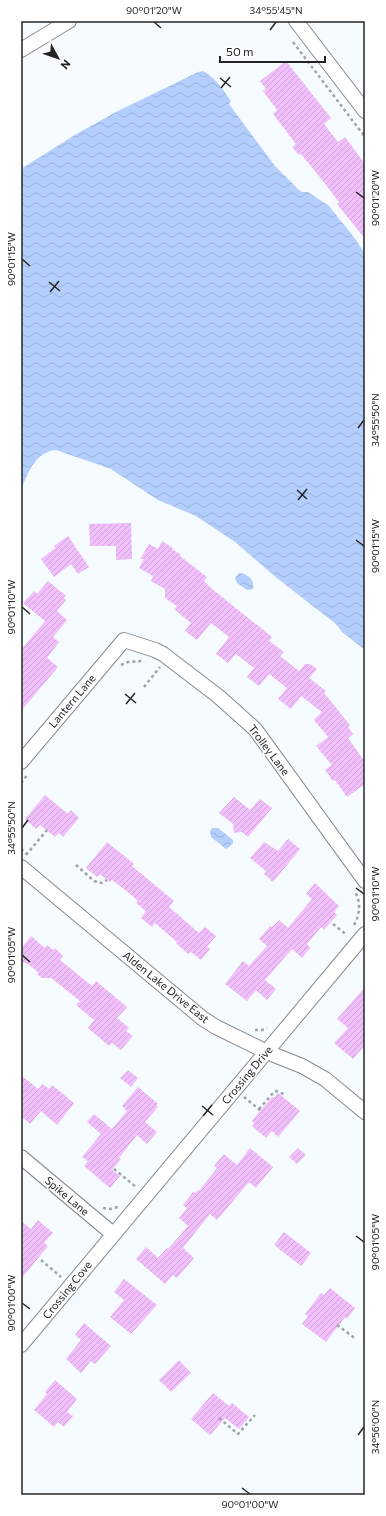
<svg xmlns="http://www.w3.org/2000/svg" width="386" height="1516" viewBox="0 0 386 1516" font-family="Commissioner,sans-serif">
	<defs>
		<pattern id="water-waves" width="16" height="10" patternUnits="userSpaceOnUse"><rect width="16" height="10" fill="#b4cffe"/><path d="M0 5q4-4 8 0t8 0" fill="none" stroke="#9ab2da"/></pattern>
		<pattern id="building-hatch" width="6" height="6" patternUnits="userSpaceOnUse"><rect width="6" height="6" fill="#f0bffc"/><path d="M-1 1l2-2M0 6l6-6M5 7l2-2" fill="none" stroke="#cea4d8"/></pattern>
	</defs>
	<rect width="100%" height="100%" fill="#f6fbff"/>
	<g fill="url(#water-waves)">
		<path d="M 203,71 C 214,76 224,91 231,101 L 229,104 L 275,166 L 299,190 L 302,192 L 308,192 L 329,206 L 356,240 L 365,254 L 365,650 L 342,632 L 336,624 L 278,579 L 235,542 L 196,516 L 158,500 L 111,469 L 56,450 C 35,452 29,472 21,489 L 21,169 L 73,136 L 116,112 L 198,72 Z"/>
		<path d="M 239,573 C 247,573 255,580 253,589 L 247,590 L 237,583 L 235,578 Z"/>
		<polygon points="212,828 218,828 233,840 233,843 228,848 226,849 211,837 210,831"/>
	</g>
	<g fill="url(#building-hatch)">
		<polygon points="286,61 331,118 324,124 338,142 345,137 365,164 365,239 337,204 339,202 319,176 301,154 299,155 292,147 296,144 273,114 277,110 263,91 266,89 260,81"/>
		<polygon points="131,523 132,559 116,560 116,546 90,546 89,524"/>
		<polygon points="68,536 89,567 78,574 71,564 54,577 41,559 55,548 54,546"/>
		<polygon points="162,541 173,548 172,549 181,555 180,556 207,577 204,581 212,589 272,637 269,641 284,652 280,656 299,671 305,664 310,664 317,669 309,678 326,691 324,693 350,725 348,727 353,734 348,738 365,762 365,784 347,797 335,780 333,781 325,770 332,765 316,746 328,737 314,720 322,712 301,696 291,709 278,699 287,688 269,674 259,686 247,677 254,668 236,654 228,663 216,654 229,637 211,623 197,640 185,631 191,623 174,609 177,606 165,598 165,589 151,581 153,576 139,568 144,559 140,559 149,544 158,549"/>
		<polygon points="48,581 66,596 64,598 66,600 57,611 67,620 53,637 59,642 47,658 58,667 21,711 21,650 45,621 23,603 34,591 37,594"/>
		<polygon points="45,795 68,814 71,810 79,818 63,837 59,833 55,837 40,825 36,829 25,819"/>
		<polygon points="234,797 250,810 260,799 272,808 248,837 242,832 234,833 233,824 219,813"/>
		<polygon points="288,839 300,849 273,882 264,874 266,871 250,858 264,842 278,851"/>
		<polygon points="107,842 134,864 132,866 174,901 169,907 199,933 205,927 216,936 207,947 210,949 201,960 191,952 188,954 176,943 177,942 155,923 152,927 141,918 146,911 136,903 138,901 129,893 112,880 110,882 100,874 97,877 86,868"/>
		<polygon points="315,883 339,906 334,912 337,915 324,930 321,927 307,944 310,948 302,958 292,949 265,980 276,989 267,1000 256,990 247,1001 225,984 243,961 249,966 267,946 259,939 270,926 272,927 279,920 288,928 312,899 306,894"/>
		<polygon points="31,936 45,948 47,945 53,950 55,948 63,956 60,960 92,986 96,981 127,1007 117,1018 129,1028 126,1031 133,1036 121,1050 112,1043 109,1046 88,1028 94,1020 76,1005 80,1001 51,978 42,978 38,975 38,972 28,964 22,962 21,949"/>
		<polygon points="365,987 365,1045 353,1059 334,1043 348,1028 337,1019"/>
		<polygon points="128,1070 138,1078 131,1087 120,1078"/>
		<polygon points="21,1075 38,1089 43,1084 49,1089 52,1085 74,1103 57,1125 41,1111 30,1124 21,1116"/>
		<polygon points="138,1087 158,1104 156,1105 158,1107 145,1122 157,1132 147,1144 137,1135 119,1158 121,1159 112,1170 120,1176 110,1188 84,1166 88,1161 82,1157 101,1134 87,1122 94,1114 112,1129 127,1111 122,1106"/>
		<polygon points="278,1093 300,1111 278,1137 272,1131 266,1138 252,1126 254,1123 252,1121 272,1097 274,1098"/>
		<polygon points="250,1148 273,1167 256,1188 249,1182 217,1220 210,1214 183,1248 194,1258 177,1278 173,1275 165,1284 136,1259 146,1247 158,1258 167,1248 168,1249 188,1226 179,1218 187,1208 183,1205 193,1192 195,1193 198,1190 199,1191 217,1168 214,1166 224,1154 237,1165"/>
		<polygon points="298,1148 306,1155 297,1164 289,1157"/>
		<polygon points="38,1220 53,1233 44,1243 48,1246 21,1279 21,1221 31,1229"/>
		<polygon points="284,1232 311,1253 301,1266 274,1245"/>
		<polygon points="124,1279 157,1305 131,1334 110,1317 124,1300 114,1292"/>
		<polygon points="330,1288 355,1308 347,1319 345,1317 326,1342 302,1324 308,1316 305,1314 321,1293 324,1295"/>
		<polygon points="84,1323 111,1346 95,1364 91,1361 81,1373 66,1359 81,1340 75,1335"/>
		<polygon points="179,1360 191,1373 171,1392 159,1380"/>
		<polygon points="55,1380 77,1399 67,1412 73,1416 64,1427 58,1422 54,1427 34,1410 47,1394 45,1392"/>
		<polygon points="213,1393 229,1406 232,1403 249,1417 239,1429 225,1418 210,1435 191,1419"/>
	</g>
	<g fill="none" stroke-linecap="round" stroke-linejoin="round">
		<g stroke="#868a8e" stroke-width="16">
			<g id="minor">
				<polyline points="296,21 365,111"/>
				<polyline points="21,50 69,21"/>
				<polyline points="21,762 124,640 155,650 163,654 218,696 255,729 365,881"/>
				<polyline points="21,867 202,1018 216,1027 267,1052 302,1066 325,1079 365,1112"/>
				<polyline points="21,1157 113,1234"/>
				<polyline points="21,1345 365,934"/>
			</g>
		</g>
		<g stroke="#a0a3a7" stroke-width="2.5" stroke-dasharray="3 3" stroke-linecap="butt">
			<polyline points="293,42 365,137"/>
			<polyline points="121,665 128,662 142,661"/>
			<polyline points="144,687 160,667"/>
			<polyline points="21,783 28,774"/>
			<polyline points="21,849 27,854"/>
			<polyline points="26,855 47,830"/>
			<polyline points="76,865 94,881 102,883 107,880"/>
			<polyline points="333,924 347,935"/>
			<path d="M 354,925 C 360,915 361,902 355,892"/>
			<polyline points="255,1030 262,1030 267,1028"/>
			<polyline points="244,1097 261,1111"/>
			<polyline points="259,1109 274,1092 276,1091 286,1095"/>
			<polyline points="114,1169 136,1187"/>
			<polyline points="103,1208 110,1209 118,1207"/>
			<polyline points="41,1260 61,1277"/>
			<polyline points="337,1325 356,1339"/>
			<polyline points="219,1418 238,1434 255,1415"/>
		</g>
		<use href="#minor" stroke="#fff" stroke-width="14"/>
	</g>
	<path fill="none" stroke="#232426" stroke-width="1.5" d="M 154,22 L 161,28M 270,30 L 276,22M 220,78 L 231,87M 221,88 L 230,77M 356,192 L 364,198M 22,259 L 30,266M 49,282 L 60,291M 50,292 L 59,281M 358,428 L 364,420M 297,490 L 307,499M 298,500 L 307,489M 356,540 L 364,546M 22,607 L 30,614M 125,694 L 136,703M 126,704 L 135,693M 22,828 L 28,820M 356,888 L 364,894M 22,955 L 30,962M 202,1106 L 213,1115M 203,1116 L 212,1105M 356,1236 L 364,1242M 22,1303 L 30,1309M 358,1435 L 364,1427M 242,1488 L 250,1494"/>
	<g text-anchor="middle" stroke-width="3" stroke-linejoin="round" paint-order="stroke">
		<g font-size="11" fill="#232426" stroke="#fff">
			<text transform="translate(72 701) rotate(-50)" y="4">Lantern Lane</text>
			<text transform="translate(269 750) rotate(53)" y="4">Trolley Lane</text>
			<text transform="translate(166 987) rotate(39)" y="4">Alden Lake Drive East</text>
			<text transform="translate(247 1075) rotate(-50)" y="4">Crossing Drive</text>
			<text transform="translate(67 1196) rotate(40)" y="4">Spike Lane</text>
			<text transform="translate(67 1290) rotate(-51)" y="4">Crossing Cove</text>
		</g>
	</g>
	<rect width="386" height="1516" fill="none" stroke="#ffffff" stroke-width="44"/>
	<g transform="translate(58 58) rotate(130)" stroke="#ffffff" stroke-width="3" paint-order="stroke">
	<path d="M0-3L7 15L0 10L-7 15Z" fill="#232426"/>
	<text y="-6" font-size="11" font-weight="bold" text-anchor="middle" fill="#232426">N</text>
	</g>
	<path d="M220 56v6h105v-6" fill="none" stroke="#232426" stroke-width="2"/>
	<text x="226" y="56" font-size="12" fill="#232426" stroke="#ffffff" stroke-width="3" paint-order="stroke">50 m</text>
	<rect x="22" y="22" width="342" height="1472" fill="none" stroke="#232426" stroke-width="1.5"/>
	<g font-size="10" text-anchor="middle" fill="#232426">
		<text x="154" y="14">90°01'20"W</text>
		<text x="276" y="14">34°55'45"N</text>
		<text transform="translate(375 198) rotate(-90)" y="4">90°01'20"W</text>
		<text transform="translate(11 259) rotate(-90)" y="4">90°01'15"W</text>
		<text transform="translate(375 420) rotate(-90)" y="4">34°55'50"N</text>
		<text transform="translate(375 546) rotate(-90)" y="4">90°01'15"W</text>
		<text transform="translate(11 607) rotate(-90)" y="4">90°01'10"W</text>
		<text transform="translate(11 828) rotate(-90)" y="4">34°55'50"N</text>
		<text transform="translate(375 894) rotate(-90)" y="4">90°01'10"W</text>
		<text transform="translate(11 955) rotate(-90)" y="4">90°01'05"W</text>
		<text transform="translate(375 1242) rotate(-90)" y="4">90°01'05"W</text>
		<text transform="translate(11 1303) rotate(-90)" y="4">90°01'00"W</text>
		<text transform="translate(375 1427) rotate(-90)" y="4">34°56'00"N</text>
		<text x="250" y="1508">90°01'00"W</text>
	</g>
</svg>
